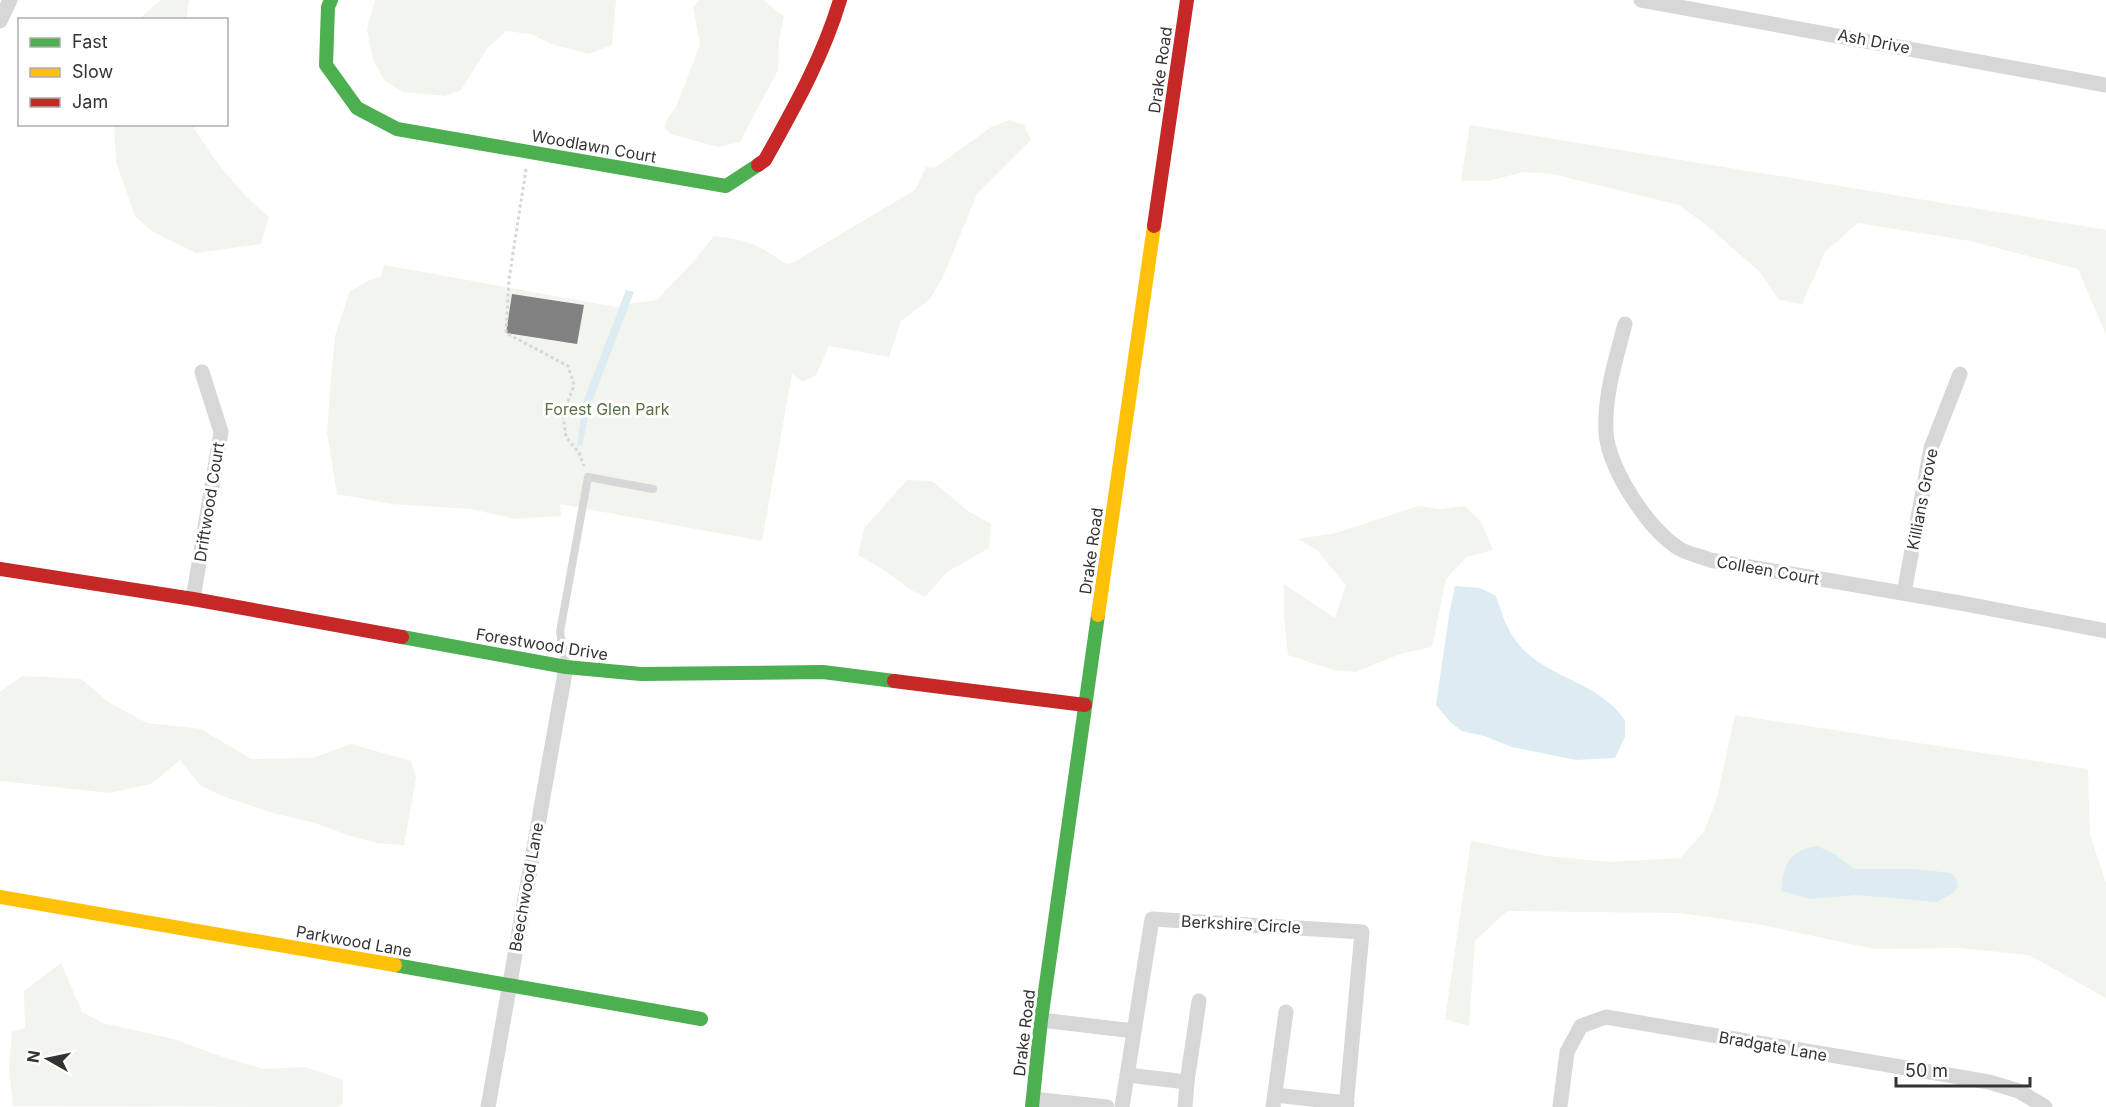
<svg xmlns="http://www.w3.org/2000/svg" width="2106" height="1107" viewBox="0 0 2106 1107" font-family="Inter,sans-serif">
	<rect width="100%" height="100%" fill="#fff"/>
	<g fill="#f1f5ed">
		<polygon points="161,0 189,0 186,19 139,19"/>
		<polygon points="375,0 616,0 612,45 589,54 552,44 531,34 506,31 487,49 461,90 445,96 403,92 384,80 373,59 367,29"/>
		<polygon points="700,0 763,0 784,17 779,41 778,70 740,142 718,147 671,134 665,129 667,119 676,107 700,45 693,7"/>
		<path d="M 1010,120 L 1024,125 L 1031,140 L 977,194 L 943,277 L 930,299 L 901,321 L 889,357 L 829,346 L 816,375 L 803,382 L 792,374 L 762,541 L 560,504 L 561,516 L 515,519 L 471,509 L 392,504 L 337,494 L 327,432 L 331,379 L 335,336 L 350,291 L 370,280 L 381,277 L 384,265 L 627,309 L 629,304 L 657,300 L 692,263 L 714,236 C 749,240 757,244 786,264 L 794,262 L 915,190 L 926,167 L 935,168 L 991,127 Z"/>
		<path d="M 114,125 L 192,125 C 213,159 237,191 269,217 L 261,244 L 196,253 L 153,232 L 135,216 L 116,162 Z"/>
		<polygon points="1470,125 2106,230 2106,335 2078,269 1970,241 1858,223 1825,252 1802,304 1779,300 1760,272 1706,225 1679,205 1553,174 1524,172 1488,181 1461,181"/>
		<polygon points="907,480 932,481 968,511 991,524 989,548 947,572 925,597 911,590 884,570 858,555 864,529"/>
		<polygon points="1418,506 1440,509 1465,506 1481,522 1493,550 1466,557 1446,579 1432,647 1400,654 1356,672 1333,670 1288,655 1284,615 1284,584 1335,618 1346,585 1317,550 1298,539 1336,533"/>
		<polygon points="22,676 81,679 110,703 147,723 201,729 251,759 313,758 351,744 411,761 416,778 404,845 378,843 350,836 315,823 273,813 228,798 201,786 180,760 151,784 109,793 0,781 0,692"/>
		<polygon points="1735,715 2088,769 2090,835 2106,883 2106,998 2029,955 1960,948 1875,949 1757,924 1680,913 1507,911 1475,941 1469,1026 1445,1019 1471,841 1547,856 1609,862 1680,858 1704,832 1717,798"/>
		<polygon points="61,963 82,1012 103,1023 173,1039 223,1057 264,1069 306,1067 343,1080 343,1103 338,1107 13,1106 9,1068 12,1032 25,1028 24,991"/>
	</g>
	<g fill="#ddebf3">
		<polygon points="626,290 634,292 591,404 582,446 577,445 583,402"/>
		<path d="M 1455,586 L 1480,588 L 1496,596 C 1502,614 1507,631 1520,646 C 1543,673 1583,680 1609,703 C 1615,707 1620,714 1625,720 L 1625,737 L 1615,758 L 1576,760 L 1512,747 L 1484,736 L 1462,731 L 1450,722 L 1436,705 L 1449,615 Z"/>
		<path d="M 1817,846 L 1836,855 L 1854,869 L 1915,869 L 1951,873 L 1956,879 L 1958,886 L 1953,893 L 1937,902 L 1856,895 L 1811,899 L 1781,891 C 1784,863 1789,851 1817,846 Z"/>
	</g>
	<polygon fill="#818181" points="512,294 584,305 577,344 506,333"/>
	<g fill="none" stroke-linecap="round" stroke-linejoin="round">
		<polyline stroke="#d6d6d6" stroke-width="3" stroke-dasharray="3 3" stroke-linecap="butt" points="526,169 509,279 506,333 568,366 574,385 563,415 566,437 579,453 584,466"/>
		<polyline stroke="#d7d7d7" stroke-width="8" points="566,666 560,632 588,477 653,489"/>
		<g stroke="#d7d7d7" stroke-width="15">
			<polyline points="1641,0 2106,85"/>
			<polyline points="0,21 10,0"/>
			<path d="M 1625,324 C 1616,359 1604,395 1606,432 C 1608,468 1649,531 1680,549 C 1688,554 1701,556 1710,560 L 1966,604 L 2106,631"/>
			<polyline points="1904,593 1931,448 1960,374"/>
			<polyline points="193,599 221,432 202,372"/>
			<polyline points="1041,1020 1134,1031"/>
			<polyline points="1127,1075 1187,1082 1199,1001"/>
			<polyline points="1275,1095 1347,1103"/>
			<polyline points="1033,1099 1107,1107"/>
			<polyline points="488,1107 566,667"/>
			<polyline points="1122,1107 1152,919 1362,932 1346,1107"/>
			<polyline points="1185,1107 1187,1082"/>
			<polyline points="1273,1107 1286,1012"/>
			<polyline points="1560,1107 1567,1052 1581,1026 1606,1017 1989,1082 2019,1091 2045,1107"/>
		</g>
		<g stroke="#4caf50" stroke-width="14">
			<polyline points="331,0 328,7 326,65 357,108 397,129 726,186 758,165"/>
			<polyline points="402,637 566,667 641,674 823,672 894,681"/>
			<polyline points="395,965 701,1019"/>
			<polyline points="1032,1107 1041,1020 1098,615"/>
		</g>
		<g stroke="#ffc107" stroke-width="14">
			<polyline points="1098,615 1154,226"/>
			<polyline points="0,897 395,965"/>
		</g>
		<g stroke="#c62828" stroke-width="14">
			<path d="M 758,165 L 765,160 C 794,108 823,57 840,0"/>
			<polyline points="1154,226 1187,0"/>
			<polyline points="0,569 193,599 402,637"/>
			<polyline points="894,681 1085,705"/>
		</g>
	</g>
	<g text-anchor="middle" stroke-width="6" stroke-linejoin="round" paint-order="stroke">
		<g font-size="16" fill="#333" stroke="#fff">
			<text transform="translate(1874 41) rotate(11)" y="6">Ash Drive</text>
			<text transform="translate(1160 70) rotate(-82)" y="6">Drake Road</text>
			<text transform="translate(594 146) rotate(10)" y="6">Woodlawn Court</text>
			<text transform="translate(1922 499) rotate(-79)" y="6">Killians Grove</text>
			<text transform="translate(209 502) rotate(-81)" y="6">Driftwood Court</text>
			<text transform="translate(1091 551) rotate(-82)" y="6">Drake Road</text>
			<text transform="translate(1768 570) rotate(10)" y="6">Colleen Court</text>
			<text transform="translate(542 644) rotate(9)" y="6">Forestwood Drive</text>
			<text transform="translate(526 887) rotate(-80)" y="6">Beechwood Lane</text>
			<text transform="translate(1241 924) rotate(3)" y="6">Berkshire Circle</text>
			<text transform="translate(354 941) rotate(10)" y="6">Parkwood Lane</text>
			<text transform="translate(1024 1033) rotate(-83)" y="6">Drake Road</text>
			<text transform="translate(1773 1046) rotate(10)" y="6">Bradgate Lane</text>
		</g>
		<g font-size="16" fill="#56703f" stroke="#fff">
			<text x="607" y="415">Forest Glen Park</text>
		</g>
	</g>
	<rect x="18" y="18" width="210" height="108" fill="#ffffff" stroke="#adadad" stroke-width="1.5"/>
	<rect x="30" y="38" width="30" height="9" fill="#4caf50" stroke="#adadad" stroke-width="1.5"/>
	<text x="72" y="48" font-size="18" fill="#333333">Fast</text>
	<rect x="30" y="68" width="30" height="9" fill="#ffc107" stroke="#adadad" stroke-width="1.5"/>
	<text x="72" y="78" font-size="18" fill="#333333">Slow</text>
	<rect x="30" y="98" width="30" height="9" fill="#c62828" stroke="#adadad" stroke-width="1.5"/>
	<text x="72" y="108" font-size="18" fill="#333333">Jam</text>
	<g transform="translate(48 1059) rotate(279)" stroke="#ffffff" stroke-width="4.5" paint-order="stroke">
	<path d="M0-4.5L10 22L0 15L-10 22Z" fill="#333333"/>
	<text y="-9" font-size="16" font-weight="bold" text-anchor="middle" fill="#333333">N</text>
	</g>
	<path d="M1896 1077v9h134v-9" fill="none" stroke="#333333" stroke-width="3"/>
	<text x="1905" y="1077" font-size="18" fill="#333333" stroke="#ffffff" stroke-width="4.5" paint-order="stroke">50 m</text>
</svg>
